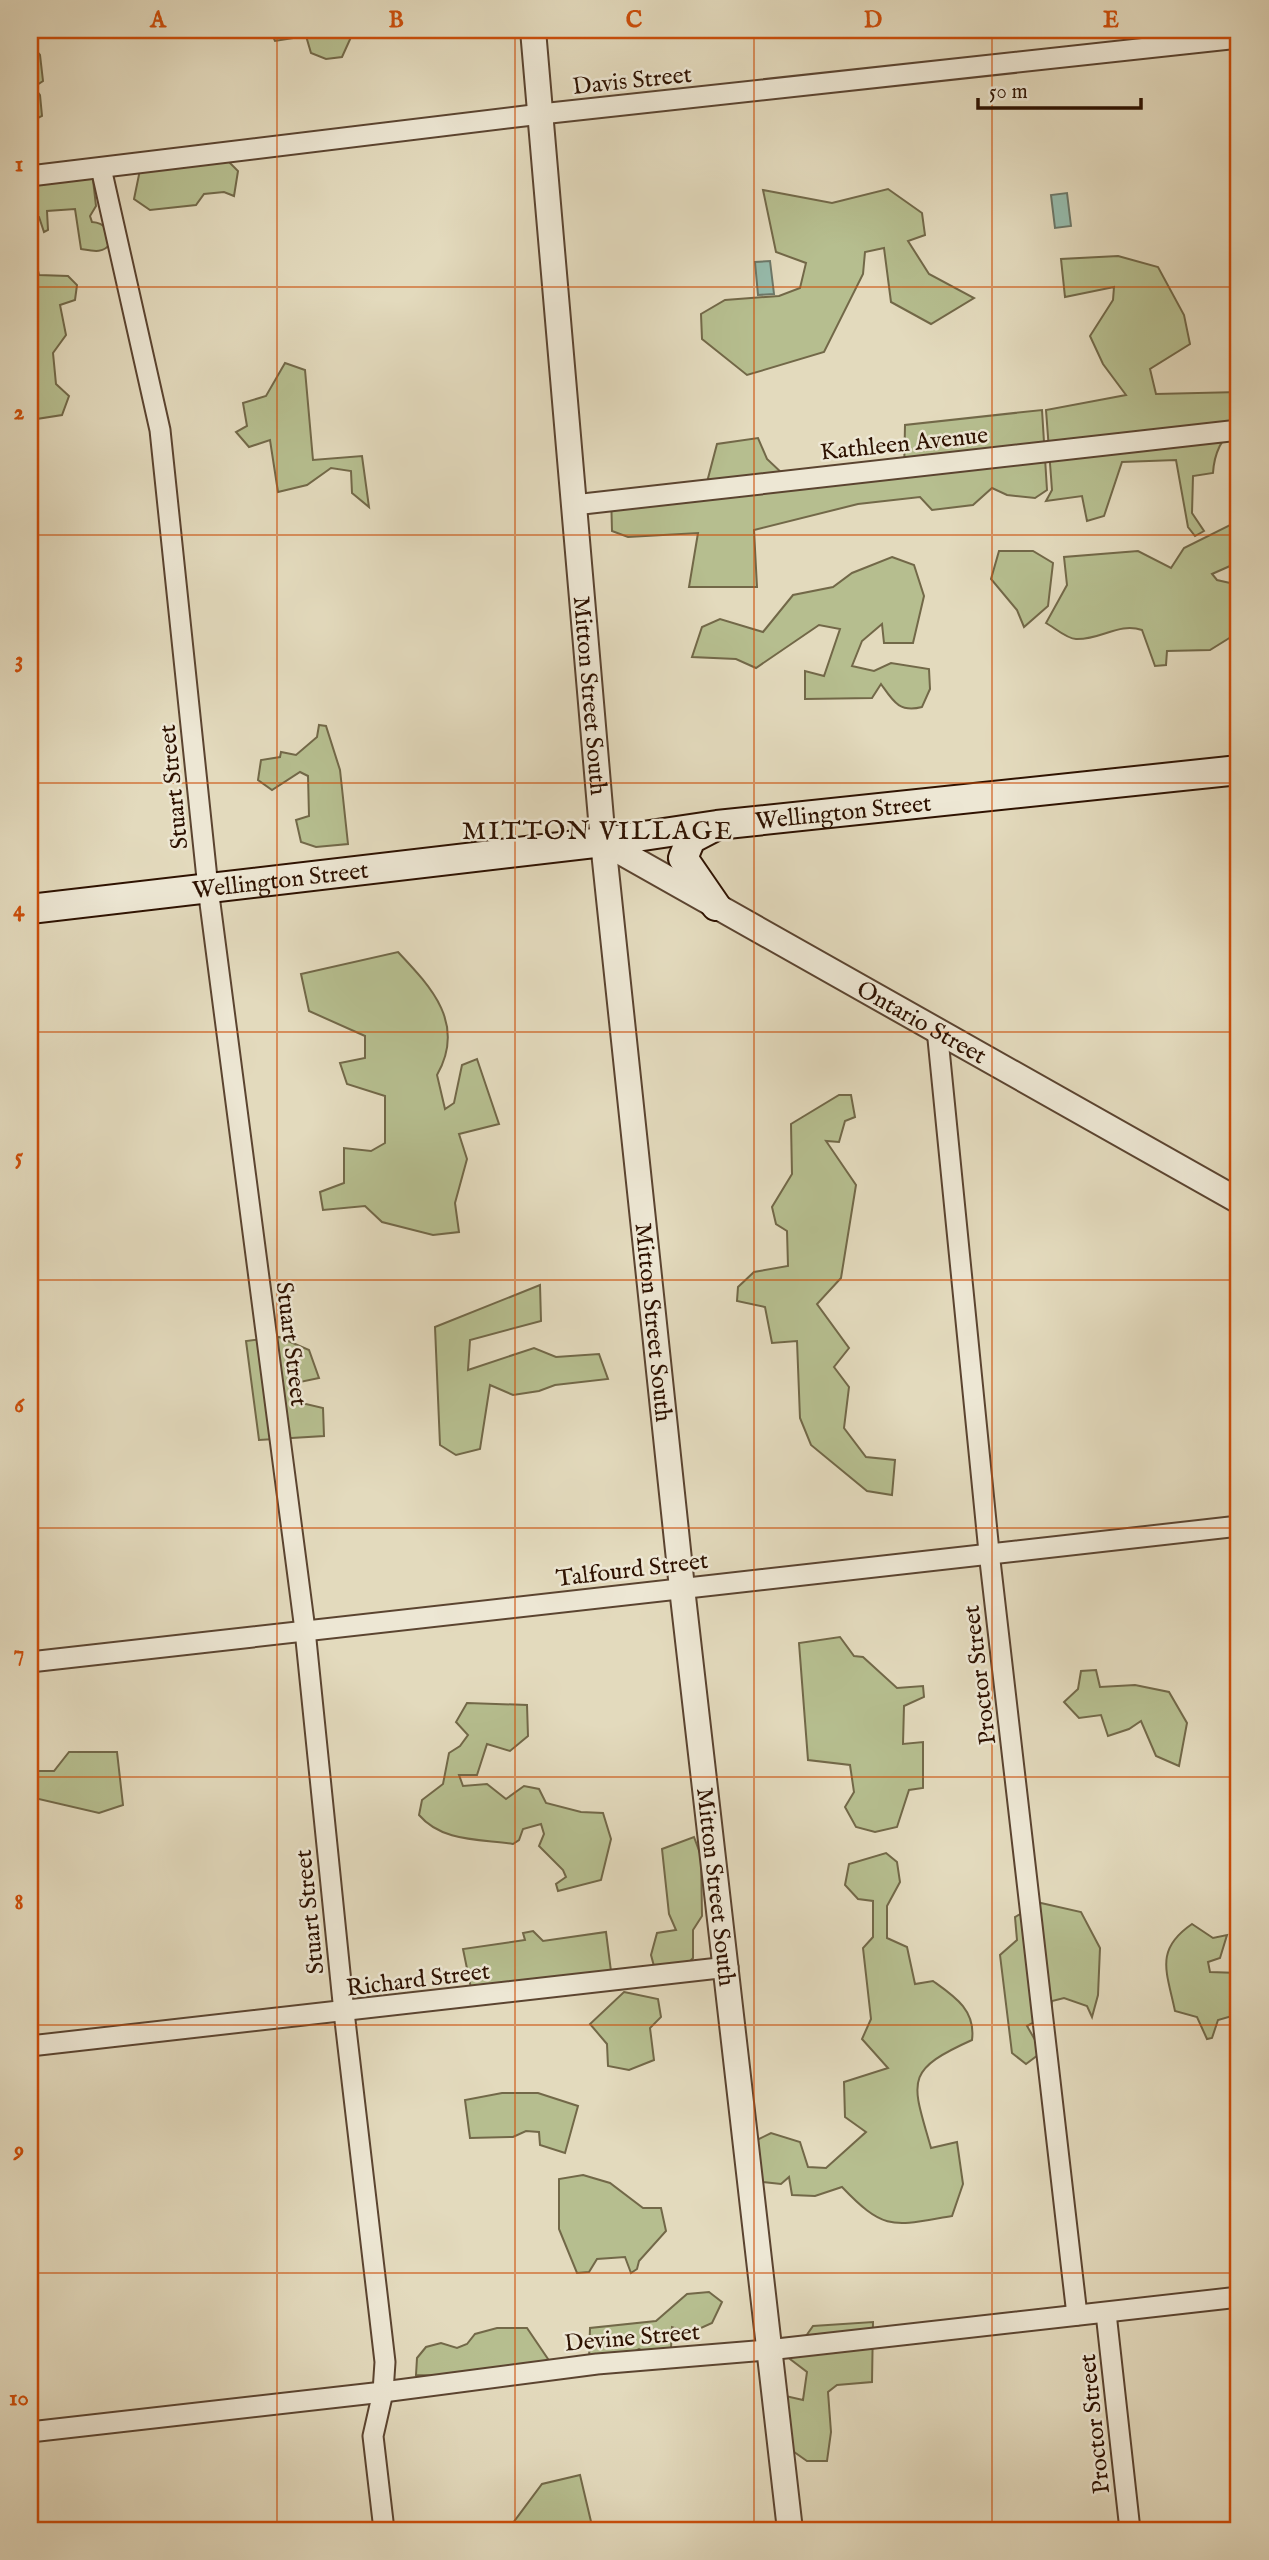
<svg xmlns="http://www.w3.org/2000/svg" width="1269" height="2560" viewBox="0 0 1269 2560" font-family="'IM FELL English',serif">
	<rect width="100%" height="100%" fill="#e3dabd"/>
	<filter id="stains"><feTurbulence type="fractalNoise" baseFrequency=".00286" numOctaves="4"/><feColorMatrix values="0 0 0 0 .2 0 0 0 0 .09 0 0 0 0 .02 0 0 0 .5 -.17"/></filter>
	<radialGradient id="worn" r=".72"><stop offset=".6" stop-color="#630" stop-opacity="0"/><stop offset="1" stop-color="#630" stop-opacity=".3"/></radialGradient>
	<g fill="#b6be8f" stroke="#726848" stroke-width="2">
		<polygon points="270,30 350,30 352,35 342,57 326,59 311,53 306,36 275,41"/>
		<polygon points="30,43 40,55 43,81 34,87 40,95 42,116 30,122"/>
		<polygon points="223,156 238,171 234,196 224,192 204,194 196,205 150,210 134,199 141,165"/>
		<path d="M 92,171 L 96,206 L 90,216 L 92,222 C 106,223 108,231 111,243 C 103,254 93,251 81,249 L 75,209 L 47,211 L 48,230 L 44,232 L 39,217 L 30,218 L 30,178 Z"/>
		<polygon points="888,189 922,213 925,235 908,241 929,274 974,298 931,324 891,302 884,248 865,252 863,274 824,352 747,375 702,339 701,314 725,300 779,296 800,288 806,263 776,252 763,190 832,203"/>
		<path d="M 1118,256 L 1158,267 L 1184,315 L 1190,344 L 1150,369 L 1156,394 L 1239,392 L 1239,427 C 1221,434 1214,456 1213,473 L 1193,476 L 1192,513 L 1204,531 L 1195,536 L 1188,527 L 1176,460 L 1122,462 L 1104,516 L 1087,521 L 1082,496 L 1046,501 L 1052,490 L 1046,410 L 1126,395 L 1103,364 L 1090,336 L 1113,300 L 1114,287 L 1065,297 L 1061,259 Z"/>
		<polygon points="35,258 39,275 68,276 77,285 75,300 60,305 66,335 53,353 56,384 69,396 62,415 30,420 30,259"/>
		<polygon points="285,363 305,370 313,460 362,456 369,507 352,493 351,471 331,468 307,485 278,492 270,440 249,447 236,432 247,426 243,403 266,396"/>
		<polygon points="1042,410 1047,490 1035,498 1007,495 992,488 973,505 932,510 920,497 858,504 754,530 757,587 689,587 698,533 628,537 612,531 611,493 707,482 717,444 758,438 767,459 785,476 904,475 905,425"/>
		<path d="M 1236,522 L 1239,529 L 1239,562 L 1212,574 L 1217,580 L 1239,585 L 1239,632 L 1210,650 L 1167,651 L 1166,665 L 1155,666 L 1142,630 C 1119,622 1101,640 1076,639 C 1067,639 1055,628 1046,623 L 1067,585 L 1064,557 L 1138,551 L 1171,568 L 1184,548 Z"/>
		<polygon points="999,551 1033,551 1053,563 1048,606 1024,627 1017,610 991,579"/>
		<path d="M 892,557 L 914,565 L 924,596 L 913,643 L 884,643 L 882,624 L 862,641 L 852,666 L 874,671 L 891,663 L 929,669 L 930,689 L 922,707 C 899,713 893,701 881,684 L 872,698 L 805,699 L 805,671 L 824,676 L 840,629 L 819,625 L 756,668 L 736,659 L 692,657 L 702,627 L 720,619 L 763,632 L 793,595 L 833,587 L 852,573 Z"/>
		<polygon points="319,725 326,726 340,770 348,844 316,847 301,842 296,820 309,816 308,776 300,772 272,790 258,780 261,760 280,757 281,752 296,755 317,737"/>
		<path d="M 398,952 C 432,988 466,1024 437,1075 L 445,1109 L 454,1103 L 462,1065 L 477,1059 L 499,1124 L 459,1134 L 467,1159 L 455,1203 L 459,1232 L 433,1235 L 382,1222 L 365,1206 L 323,1210 L 320,1192 L 344,1183 L 344,1148 L 371,1151 L 385,1143 L 385,1096 L 347,1084 L 340,1063 L 365,1058 L 365,1036 L 309,1011 L 301,974 Z"/>
		<polygon points="839,1095 851,1095 855,1117 845,1121 839,1142 826,1141 856,1185 841,1278 817,1304 849,1348 834,1367 849,1387 844,1428 866,1457 895,1460 892,1495 867,1491 811,1445 800,1418 797,1341 772,1343 765,1307 737,1301 738,1287 754,1272 788,1266 787,1231 776,1224 772,1207 792,1174 791,1124"/>
		<polygon points="540,1285 541,1321 470,1340 468,1370 534,1348 556,1357 599,1354 608,1379 555,1385 539,1391 513,1395 490,1385 480,1449 456,1455 440,1445 435,1327"/>
		<polygon points="279,1337 309,1350 319,1378 295,1383 293,1401 323,1408 324,1436 259,1440 246,1341"/>
		<polygon points="840,1637 854,1656 863,1657 897,1688 923,1686 924,1697 904,1706 903,1744 923,1742 923,1788 909,1790 897,1827 875,1832 856,1827 845,1807 854,1792 850,1765 808,1760 799,1643"/>
		<polygon points="1096,1670 1100,1687 1135,1685 1169,1692 1187,1723 1179,1766 1156,1756 1141,1721 1129,1729 1108,1736 1101,1715 1079,1718 1064,1702 1078,1689 1081,1671"/>
		<path d="M 467,1703 L 527,1705 L 528,1736 L 510,1751 L 487,1744 L 477,1775 L 459,1775 L 463,1786 L 487,1784 L 506,1799 L 524,1786 L 539,1789 L 546,1803 L 581,1812 L 603,1813 L 611,1839 L 601,1880 L 558,1891 L 556,1884 L 566,1877 L 563,1870 L 539,1846 L 544,1834 L 541,1824 L 523,1829 L 519,1840 L 513,1844 C 480,1839 442,1842 419,1815 L 422,1800 L 443,1784 L 449,1753 L 460,1746 L 468,1735 L 456,1722 Z"/>
		<polygon points="69,1752 117,1752 123,1805 99,1813 30,1797 30,1771 54,1771"/>
		<polygon points="694,1837 701,1856 702,1916 693,1930 693,1958 675,1978 658,1981 651,1955 657,1933 676,1930 669,1914 662,1849"/>
		<path d="M 886,1853 L 897,1862 L 900,1882 L 887,1906 L 887,1938 L 907,1947 L 915,1984 L 933,1981 C 954,1996 976,2010 972,2040 C 903,2071 912,2081 931,2148 L 957,2142 L 963,2184 L 952,2216 C 893,2226 885,2232 842,2187 L 815,2196 L 792,2195 L 789,2177 L 781,2184 L 763,2182 L 753,2163 L 755,2141 L 771,2133 L 800,2142 L 808,2167 L 826,2168 L 866,2132 L 845,2117 L 844,2082 L 888,2068 L 862,2039 L 871,2019 L 863,1948 L 873,1937 L 873,1901 L 858,1899 L 845,1885 L 849,1864 Z"/>
		<polygon points="1041,1903 1081,1912 1100,1948 1098,1995 1092,2017 1087,2006 1064,1998 1052,2001 1050,2014 1027,2026 1042,2052 1026,2064 1012,2053 1000,1955 1017,1940 1015,1917"/>
		<path d="M 1192,1924 L 1213,1938 L 1227,1935 L 1220,1958 L 1208,1962 L 1210,1972 L 1239,1973 L 1239,2014 L 1218,2020 L 1212,2038 L 1207,2039 L 1197,2017 L 1175,2011 C 1167,1972 1154,1950 1192,1924 Z"/>
		<polygon points="533,1931 543,1941 606,1932 612,1979 472,1993 463,1949 525,1940 523,1933"/>
		<polygon points="624,1992 658,1999 661,2017 650,2028 654,2060 629,2070 608,2066 607,2044 590,2024"/>
		<polygon points="502,2093 538,2093 578,2106 565,2153 540,2145 539,2132 526,2131 513,2137 470,2138 465,2100"/>
		<polygon points="583,2175 610,2183 643,2208 661,2208 666,2231 639,2261 637,2269 631,2273 625,2257 597,2259 589,2272 577,2273 559,2229 559,2179"/>
		<polygon points="709,2292 722,2302 712,2323 690,2333 672,2327 671,2349 653,2357 639,2349 618,2361 589,2361 590,2328 656,2321 687,2294"/>
		<polygon points="873,2322 872,2382 837,2385 828,2392 831,2432 827,2461 807,2461 787,2447 777,2394 803,2400 807,2372 790,2359 813,2326"/>
		<polygon points="497,2328 527,2328 550,2362 537,2379 416,2375 417,2358 426,2347 441,2343 457,2348 467,2344 475,2334"/>
		<polygon points="580,2475 593,2530 516,2530 513,2523 542,2484"/>
	</g>
	<g fill="#96bbac" stroke="#6c7768" stroke-width="2">
		<polygon points="1067,193 1071,226 1055,228 1051,195"/>
		<polygon points="770,261 774,294 758,295 755,262"/>
	</g>
	<g fill="none" stroke-linecap="round" stroke-linejoin="round">
		<g stroke="#5b4430" stroke-width="23">
			<g id="minor">
				<polyline points="101,168 160,430 208,888 305,1630 344,2012 385,2362 383,2392 373,2436 384,2530"/>
				<polyline points="30,176 541,114 1239,38"/>
				<polyline points="574,505 1239,430"/>
				<polyline points="937,1029 989,1552 1077,2315"/>
				<polyline points="30,1662 1239,1526"/>
				<polyline points="30,2046 728,1967"/>
				<polyline points="1106,2313 1130,2530"/>
				<polyline points="30,2432 383,2392 597,2364 768,2350 1239,2297"/>
			</g>
		</g>
		<g stroke="#5b4430" stroke-width="28">
			<g id="tertiary">
				<path id="s1" d="M 533,30 L 603,842 L 682,1588 L 790,2530"/>
				<path id="s2" d="M 603,842 L 1239,1201"/>
			</g>
		</g>
		<g stroke="#2e1201" stroke-width="32">
			<g id="secondary">
				<polyline points="714,827 691,839 683,858 716,906"/>
				<path id="s3" d="M 30,909 L 603,842 L 717,825 L 1239,770"/>
			</g>
		</g>
		<use href="#minor" stroke="#ede7d4" stroke-width="19"/>
		<use href="#tertiary" stroke="#ede7d4" stroke-width="24"/>
		<use href="#secondary" stroke="#ede7d4" stroke-width="28"/>
	</g>
	<path fill="none" stroke="#cc4e0a" stroke-width="2" stroke-opacity="0.55" d="M 277,30 L 277,2530M 515,30 L 515,2530M 754,30 L 754,2530M 992,30 L 992,2530M 30,287 L 1239,287M 30,535 L 1239,535M 30,783 L 1239,783M 30,1032 L 1239,1032M 30,1280 L 1239,1280M 30,1528 L 1239,1528M 30,1777 L 1239,1777M 30,2025 L 1239,2025M 30,2273 L 1239,2273"/>
	<g text-anchor="middle" stroke-width="5" stroke-linejoin="round" paint-order="stroke">
		<g font-size="24" fill="#2e1201" stroke="#ede7d4">
			<text transform="translate(632 80) rotate(-6)" y="8">Davis Street</text>
			<text transform="translate(904 443) rotate(-6)" y="8">Kathleen Avenue</text>
			<text dy="8" stroke="none"><textPath href="#s1" startOffset="668">Mitton Street South</textPath></text>
			<text transform="translate(173 787) rotate(-96)" y="8">Stuart Street</text>
			<text dy="8" stroke="none"><textPath href="#s3" startOffset="819">Wellington Street</textPath></text>
			<text dy="8" stroke="none"><textPath href="#s3" startOffset="252">Wellington Street</textPath></text>
			<text dy="8" stroke="none"><textPath href="#s2" startOffset="366">Ontario Street</textPath></text>
			<text dy="8" stroke="none"><textPath href="#s1" startOffset="1298">Mitton Street South</textPath></text>
			<text transform="translate(292 1344) rotate(83)" y="8">Stuart Street</text>
			<text transform="translate(632 1569) rotate(-7)" y="8">Talfourd Street</text>
			<text transform="translate(979 1675) rotate(-97)" y="8">Proctor Street</text>
			<text dy="8" stroke="none"><textPath href="#s1" startOffset="1866">Mitton Street South</textPath></text>
			<text transform="translate(309 1912) rotate(-96)" y="8">Stuart Street</text>
			<text transform="translate(418 1979) rotate(-7)" y="8">Richard Street</text>
			<text transform="translate(632 2337) rotate(-5)" y="8">Devine Street</text>
			<text transform="translate(1094 2424) rotate(-96)" y="8">Proctor Street</text>
		</g>
		<g font-size="26" letter-spacing="2" fill="#2e1201" stroke="#ede7d4">
			<text x="598" y="839">MITTON VILLAGE</text>
		</g>
	</g>
	<rect width="1269" height="2560" fill="none" stroke="#e3dabd" stroke-width="77"/>
	<path d="M978 98v10h163v-10" fill="none" stroke="#2e1201" stroke-width="3.5"/>
	<text x="989" y="98" font-size="21" fill="#2e1201" stroke="#ede7d4" stroke-width="5" paint-order="stroke">50 m</text>
	<rect x="38" y="38" width="1192" height="2484" fill="none" stroke="#cc4e0a" stroke-width="2.5"/>
	<g font-size="23" text-anchor="middle" font-weight="bold" fill="#cc4e0a">
		<text x="158" y="27">A</text>
		<text x="396" y="27">B</text>
		<text x="634" y="27">C</text>
		<text x="873" y="27">D</text>
		<text x="1111" y="27">E</text>
		<text x="19" y="171">1</text>
		<text x="19" y="419">2</text>
		<text x="19" y="667">3</text>
		<text x="19" y="916">4</text>
		<text x="19" y="1164">5</text>
		<text x="19" y="1412">6</text>
		<text x="19" y="1660">7</text>
		<text x="19" y="1909">8</text>
		<text x="19" y="2157">9</text>
		<text x="19" y="2405">10</text>
	</g>
	<rect width="100%" height="100%" filter="url(#stains)"/>
	<rect width="100%" height="100%" fill="url(#worn)"/>
</svg>
